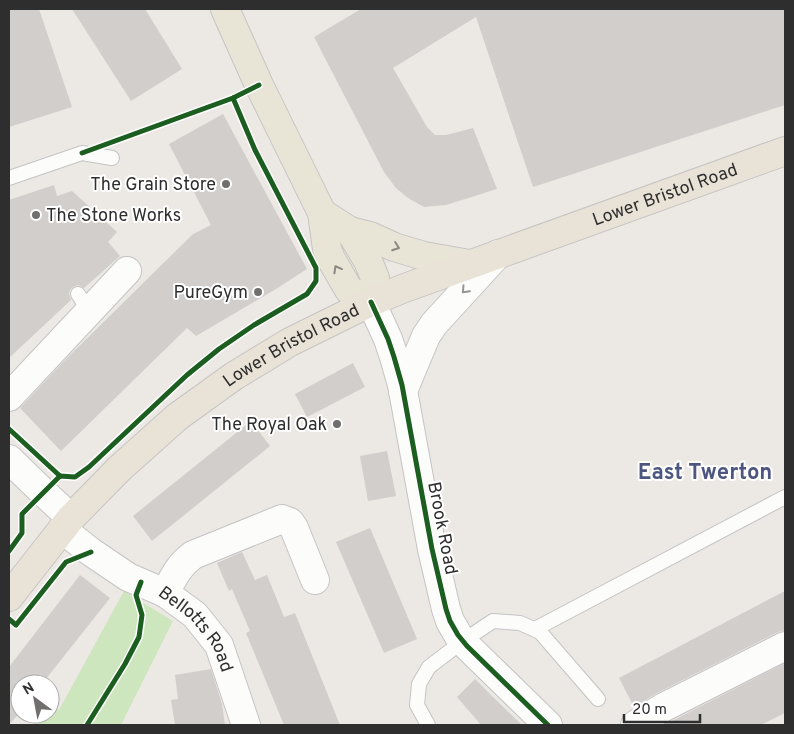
<svg xmlns="http://www.w3.org/2000/svg" width="794" height="734" viewBox="0 0 794 734" font-family="Overpass,sans-serif">
	<rect width="100%" height="100%" fill="#ece8e4"/>
	<polygon fill="#cee6be" points="124,591 173,621 121,725 37,725 40,714 50,714 50,707 59,710"/>
	<g fill="#d1cecb">
		<polygon points="9,9 39,9 72,107 9,127"/>
		<polygon points="72,9 145,9 182,69 131,101"/>
		<polygon points="361,9 785,9 785,105 533,187 476,17 393,68 427,127 435,135 446,135 473,128 497,189 446,205 424,207 408,198 396,188 384,172 314,37"/>
		<polygon points="223,114 307,269 276,289 196,336 187,328 61,451 20,408 65,360 193,234 211,225 169,144"/>
		<polygon points="54,185 57,196 72,191 117,232 108,242 120,256 84,288 78,285 73,287 70,290 69,294 71,300 9,358 9,200"/>
		<polygon points="353,363 365,387 307,417 295,394"/>
		<polygon points="251,421 270,446 152,541 133,516"/>
		<polygon points="387,451 396,496 368,501 360,456"/>
		<polygon points="370,528 417,639 384,653 336,542"/>
		<polygon points="242,552 255,580 267,575 284,617 295,613 340,725 284,725 246,633 250,631 232,589 229,591 217,563"/>
		<polygon points="80,575 110,598 42,684 20,684 20,712 9,725 9,667"/>
		<polygon points="785,591 785,630 778,632 657,693 634,707 619,678"/>
		<polygon points="785,663 785,713 761,725 664,725"/>
		<polygon points="211,669 222,704 225,725 175,725 171,700 178,699 175,675"/>
		<polygon points="475,679 494,698 522,725 481,725 457,697"/>
	</g>
	<g fill="none" stroke-linecap="round" stroke-linejoin="round">
		<g stroke="#c5c4c5" stroke-width="16">
			<g id="service">
				<polyline points="9,178 82,153 112,158"/>
				<polyline points="78,294 89,311"/>
				<polyline points="535,629 785,497"/>
				<polyline points="428,725 417,705 419,684 429,667 463,641 493,621 520,623 540,632 598,699"/>
			</g>
		</g>
		<g stroke="#c5c4c5" stroke-width="30">
			<g id="minor">
				<polyline points="371,302 388,339 394,357 402,385 432,549 446,609 450,621 458,635 467,646 548,725"/>
				<polyline points="403,391 426,336 434,324 498,254"/>
				<polyline points="9,397 127,271"/>
				<polyline points="9,459 43,492 71,518"/>
				<path id="s1" d="M 62,529 L 91,552 L 128,577 L 165,593 L 195,615 L 219,645 L 246,725"/>
				<path d="M 165,593 C 173,578 179,565 193,555 L 282,519 L 290,522 L 294,528 L 315,580"/>
				<polyline points="635,725 664,707 785,646"/>
			</g>
		</g>
		<g stroke="#c6c5c4" stroke-width="30">
			<g id="primary">
				<polyline points="225,9 259,85 322,213 327,249 331,259 349,290 371,302 375,278 368,261 350,231 322,213"/>
				<polyline points="350,231 370,236 394,247 424,256 469,264"/>
			</g>
		</g>
		<g stroke="#c6c5c4" stroke-width="30">
			<g id="trunk">
				<path id="s2" d="M 9,597 L 71,518 L 119,469 L 177,417 L 234,376 L 290,342 L 371,302 L 402,289 L 785,151"/>
			</g>
		</g>
		<use href="#service" stroke="#fcfcfb" stroke-width="14"/>
		<use href="#minor" stroke="#fcfcfb" stroke-width="28"/>
		<use href="#primary" stroke="#e8e4d6" stroke-width="28"/>
		<use href="#trunk" stroke="#e9e2d6" stroke-width="28"/>
		<g stroke="#fff" stroke-width="8">
			<g id="cycleway">
				<polyline points="82,153 233,98 259,85"/>
				<polyline points="371,302 388,339 394,357 402,385 432,549 446,609 450,621 458,635 467,646 548,725"/>
				<polyline points="9,429 60,476"/>
				<polyline points="9,551 22,533 22,514 60,476 75,477 89,467 187,375 219,349 254,325 307,294 316,281 316,268 255,150 233,98"/>
				<polyline points="9,619 16,625 66,562 91,552"/>
				<polyline points="87,725 125,664 139,637 142,615 136,595 141,582"/>
			</g>
		</g>
		<use href="#cycleway" stroke="#1b5e20" stroke-width="5"/>
	</g>
	<defs><path id="oneway-chevron" d="M-2-3.5L2.5 0L-2 3.5" fill="none" stroke-width="1.6" stroke-linecap="round" stroke-linejoin="round" transform="scale(1.25)"/></defs>
	<g stroke="#8b8982">
		<use href="#oneway-chevron" transform="translate(396 247) rotate(20)"/>
		<use href="#oneway-chevron" transform="translate(337 269) rotate(-119)"/>
	</g>
	<use stroke="#959594" href="#oneway-chevron" transform="translate(465 290) rotate(133)"/>
	<g fill="#706f6e" stroke="#fff" stroke-width="2">
		<circle cx="226" cy="184" r="5"/>
		<circle cx="36" cy="215" r="5"/>
		<circle cx="258" cy="292" r="5"/>
		<circle cx="337" cy="424" r="5"/>
	</g>
	<g text-anchor="middle" stroke-width="4" stroke-linejoin="round" paint-order="stroke">
		<g font-size="18" fill="#2e2e2e" stroke="#fff" text-anchor="end">
			<text x="216" y="190">The Grain Store</text>
			<text x="46" y="221" text-anchor="start">The Stone Works</text>
			<text x="248" y="298">PureGym</text>
			<text x="327" y="430">The Royal Oak</text>
		</g>
		<g font-size="18" fill="#2e2e2e" stroke="#fff">
			<text dy="6" stroke="none"><textPath href="#s2" startOffset="786">Lower Bristol Road</textPath></text>
			<text dy="6" stroke="none"><textPath href="#s2" startOffset="382">Lower Bristol Road</textPath></text>
			<text transform="translate(443 528) rotate(79)" y="6">Brook Road</text>
			<text dy="6" stroke="none"><textPath href="#s1" startOffset="171">Bellotts Road</textPath></text>
		</g>
		<g font-size="22" font-weight="bold" fill="#4d5680" stroke="#fff">
			<text x="705" y="479">East Twerton</text>
		</g>
	</g>
	<rect width="794" height="734" fill="none" stroke="#2e2e2e" stroke-width="20"/>
	<g transform="translate(35 699) rotate(328)"><circle r="24" fill="#ffffff" stroke="#ababab"/>
	<path d="M0-4L9 19L0 12L-9 19Z" fill="#706f6e"/>
	<text y="-8" font-size="14" font-weight="bold" text-anchor="middle" fill="#2e2e2e">N</text>
	</g>
	<path d="M624 714v8h76v-8" fill="none" stroke="#2e2e2e" stroke-width="2.5"/>
	<text x="632" y="714" font-size="15" fill="#2e2e2e" stroke="#ffffff" stroke-width="4" paint-order="stroke">20 m</text>
</svg>
